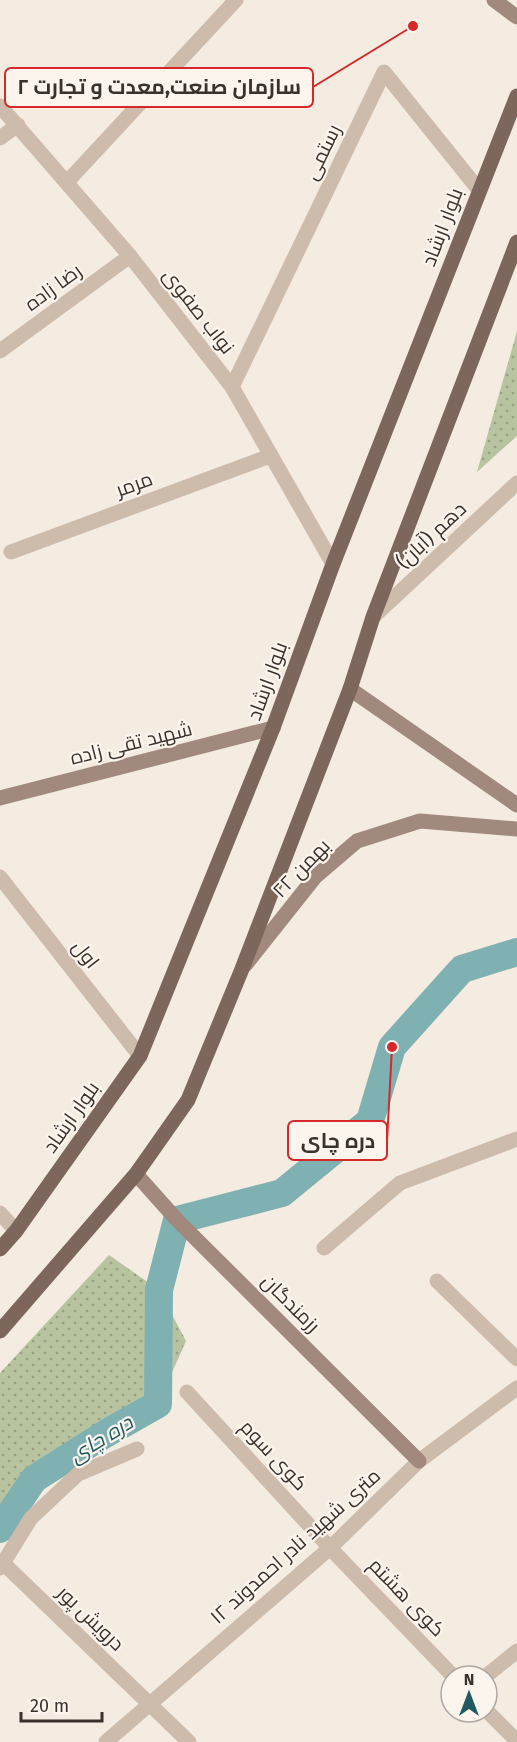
<svg xmlns="http://www.w3.org/2000/svg" width="517" height="1742" viewBox="0 0 517 1742" font-family="'Fira Sans',Cairo,sans-serif">
	<defs>
		<pattern id="park-dots" width="8" height="8" patternUnits="userSpaceOnUse" patternTransform="scale(1.5)"><rect width="8" height="8" fill="#b8c4a0"/><path d="M2 2h.1M6 6h.1" fill="none" stroke="#97a083" stroke-width="1.8" stroke-linecap="round"/></pattern>
	</defs>
	<rect width="100%" height="100%" fill="#f4ebe1"/>
	<g fill="url(#park-dots)">
		<polygon points="517,331 517,436 477,472"/>
		<polygon points="109,1255 159,1290 186,1341 158,1404 105,1434 34,1479 0,1529 0,1373"/>
	</g>
	<g fill="none" stroke-linecap="round" stroke-linejoin="round">
		<polyline stroke="#7fb0b2" stroke-width="28" points="0,1529 34,1479 105,1434 158,1404 159,1290 177,1220 282,1193 370,1121 392,1047 462,969 517,952"/>
		<g stroke="#cdbbac" stroke-width="15">
			<polyline points="0,106 130,256 232,387 333,564"/>
			<polyline points="0,138 18,125"/>
			<polyline points="67,182 236,0"/>
			<polyline points="0,351 130,256"/>
			<polyline points="232,387 384,72 479,190"/>
			<polyline points="11,552 270,456"/>
			<polyline points="373,617 517,483"/>
			<polyline points="0,877 140,1056"/>
			<polyline points="0,1213 16,1231"/>
			<polyline points="324,1248 400,1183 517,1139"/>
			<polyline points="437,1281 517,1359"/>
			<polyline points="187,1392 330,1548 453,1676"/>
			<polyline points="4,1564 189,1742"/>
			<polyline points="0,1568 31,1518 78,1474 137,1449"/>
			<polyline points="486,1676 517,1651"/>
			<polyline points="487,1711 517,1741"/>
			<polyline points="106,1742 330,1548 419,1461 517,1388"/>
		</g>
		<g stroke="#a18a7d" stroke-width="15">
			<polyline points="494,0 517,17"/>
			<polyline points="350,689 517,805"/>
			<polyline points="0,798 273,728"/>
			<polyline points="246,964 315,877 357,841 420,821 517,829"/>
			<polyline points="136,1174 177,1220 419,1461"/>
		</g>
		<g stroke="#7d675c" stroke-width="15">
			<polyline points="0,1249 16,1231 140,1056 273,728 333,564 517,96"/>
			<polyline points="0,1331 136,1174 188,1100 242,969 350,689 373,617 517,242"/>
		</g>
	</g>
	<g text-anchor="middle" stroke-width="4.5" stroke-linejoin="round" paint-order="stroke">
		<g font-size="20" fill="#3b302b" stroke="#fbf5ee">
			<text transform="translate(322 152) rotate(-64)" y="7">رستمی</text>
			<text transform="translate(442 227) rotate(-69)" y="7">بلوار ارشاد</text>
			<text transform="translate(53 287) rotate(-36)" y="7">رضا زاده</text>
			<text transform="translate(199 311) rotate(52)" y="7">نواب صفوی</text>
			<text transform="translate(134 484) rotate(-20)" y="7">مرمر</text>
			<text transform="translate(431 535) rotate(-43)" y="7">دهم (آبان)</text>
			<text transform="translate(267 681) rotate(-70)" y="7">بلوار ارشاد</text>
			<text transform="translate(131 743) rotate(-14)" y="7">شهید تقی زاده</text>
			<text transform="translate(301 868) rotate(-46)" y="7">۲۲ بهمن</text>
			<text transform="translate(86 954) rotate(52)" y="7">اول</text>
			<text transform="translate(71 1117) rotate(-55)" y="7">بلوار ارشاد</text>
			<text transform="translate(291 1303) rotate(45)" y="7">رزمندگان</text>
			<text transform="translate(274 1455) rotate(47)" y="7">کوی سوم</text>
			<text transform="translate(295 1546) rotate(-42)" y="7">۱۲ متری شهید نادر احمدوند</text>
			<text transform="translate(407 1597) rotate(46)" y="7">کوی هشتم</text>
			<text transform="translate(91 1618) rotate(44)" y="7">درویش پور</text>
		</g>
		<g font-size="21" font-style="italic" fill="#1f5a5e" stroke="#fbf5ee">
			<text transform="translate(101 1439) rotate(-32)" y="7">دره چای</text>
		</g>
	</g>
	<path fill="none" stroke="#d62828" stroke-width="2" d="M413 26L313 87M392 1047L387 1141"/>
	<g fill="#d62828" stroke="#fbf5ee" stroke-width="2">
		<circle cx="413" cy="26" r="6"/>
		<circle cx="392" cy="1047" r="6"/>
	</g>
	<g fill="#fbf5ee" stroke="#d62828" stroke-width="2">
		<rect x="5" y="68" width="308" height="39" rx="6"/>
		<rect x="288" y="1121" width="99" height="39" rx="6"/>
	</g>
	<g font-size="21" text-anchor="middle" font-weight="bold" fill="#3b302b">
		<text x="159" y="94">سازمان صنعت,معدت و تجارت ۲</text>
		<text x="338" y="1148">دره چای</text>
	</g>
	<g transform="translate(469 1694)"><circle r="28" fill="#fbf5ee" stroke="#aea6a0" stroke-width="1.5"/>
	<path d="M0-4.5L10 22L0 15L-10 22Z" fill="#1f5a5e"/>
	<text y="-9" font-size="16" font-weight="bold" text-anchor="middle" fill="#3b302b">N</text>
	</g>
	<path d="M21 1712v9h81v-9" fill="none" stroke="#3b302b" stroke-width="3"/>
	<text x="30" y="1712" font-size="18" fill="#3b302b" stroke="#fbf5ee" stroke-width="4.5" paint-order="stroke">20 m</text>
</svg>
